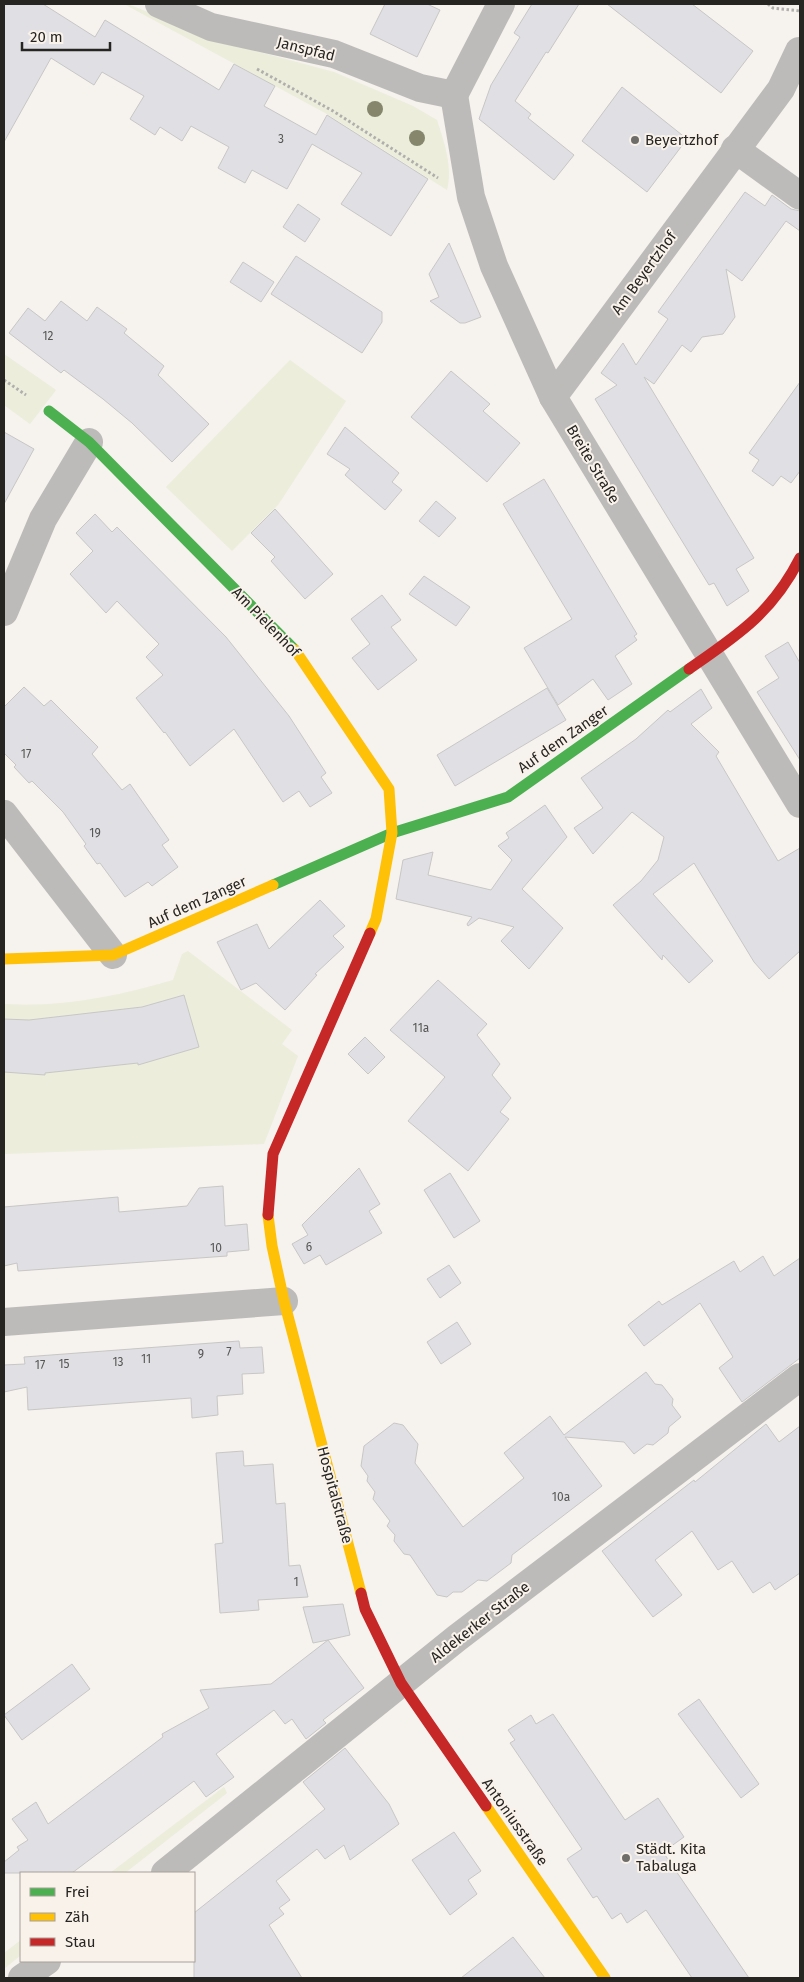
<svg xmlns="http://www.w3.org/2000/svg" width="804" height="1982" viewBox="0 0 804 1982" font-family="'Fira Sans',sans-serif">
	<rect width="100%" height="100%" fill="#f6f2ee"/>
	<g fill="#eceddb">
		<path d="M 124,4 L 128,4 L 219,41 L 334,72 L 413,106 L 437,120 C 444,142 453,166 447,190 L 327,114 Z"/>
		<polygon points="4,354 56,390 30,424 4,405"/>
		<polygon points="290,360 346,401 278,505 232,551 166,487"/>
		<path d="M 188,951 L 292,1030 L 282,1044 L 298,1056 L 264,1144 L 4,1154 L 4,1004 C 62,1008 118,996 173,980 L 182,954 Z"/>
		<polygon points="224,1787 227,1793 125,1873 110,1873"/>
		<polygon points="21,1940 21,1955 4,1969 4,1953"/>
	</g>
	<g fill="#e0dfe4" stroke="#c8c7c6">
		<polygon points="4,4 43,4 95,37 105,20 219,90 234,64 275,86 264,106 316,135 327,115 428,179 391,236 341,204 362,173 312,144 287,189 252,170 245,183 218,168 229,147 191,126 182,141 160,127 155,135 130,119 144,96 102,72 94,85 51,58 4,142"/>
		<polygon points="385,4 427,4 440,10 417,57 370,34"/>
		<polygon points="532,4 579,4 548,53 546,52 515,101 531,114 528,118 574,155 554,180 479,119 491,85 520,37 514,33"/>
		<polygon points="607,4 692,4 753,51 721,93"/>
		<polygon points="622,87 687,139 647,192 582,141"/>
		<polygon points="745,192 765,206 772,195 791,209 800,211 800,231 786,221 742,281 726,269 735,317 723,334 702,337 691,352 682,345 654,384 644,377 754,558 736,569 749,591 727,606 714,583 709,585 595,399 617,385 601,373 623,343 636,365 668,319 658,312"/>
		<polygon points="298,204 320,219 305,242 283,227"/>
		<polygon points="449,243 481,317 465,323 460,323 430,301 439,297 429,274"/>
		<polygon points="296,256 382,312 382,322 362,353 271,294"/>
		<polygon points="243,262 274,282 261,302 230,282"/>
		<polygon points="61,301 87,321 97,307 127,329 124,333 164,366 158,375 209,424 172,462 132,423 103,399 64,370 61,373 9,333 28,308 45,321"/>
		<polygon points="451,371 490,404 483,411 520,443 487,482 411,417"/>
		<polygon points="800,382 800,471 791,483 781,476 773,486 752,471 759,460 749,453"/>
		<polygon points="345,427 399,473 392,482 402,490 385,510 345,475 350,469 327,454"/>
		<polygon points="4,432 34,449 4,504"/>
		<polygon points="544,479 637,634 634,636 637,640 615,656 632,684 608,700 593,679 558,705 524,648 572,619 503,504"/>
		<polygon points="436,501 456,518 439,537 419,521"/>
		<polygon points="275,509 333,574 305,599 271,561 275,557 251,533"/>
		<polygon points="95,514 112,532 117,527 226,637 289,716 326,773 321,777 332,793 310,807 299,791 283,802 234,729 190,766 165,732 164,733 136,698 163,675 146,657 159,644 117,601 106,613 70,574 93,551 76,533"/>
		<polygon points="424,576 470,607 456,626 409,594"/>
		<polygon points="382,595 401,620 391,627 417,660 378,690 352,658 370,644 351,619"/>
		<polygon points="788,642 800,663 800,760 757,692 779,678 765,656"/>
		<polygon points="24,687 44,706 51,700 98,747 92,754 122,790 130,784 169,840 162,845 178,867 152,886 148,882 125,897 100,863 97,864 84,846 86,844 63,812 32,781 29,783 14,767 16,765 4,753 4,707"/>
		<polygon points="547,688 566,720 455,786 437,755"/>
		<polygon points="701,689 712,708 691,724 719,752 716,756 778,861 800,848 800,951 769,979 754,962 694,863 653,894 713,961 689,983 663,955 662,960 613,905 641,881 658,860 664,837 632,812 593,854 574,828 603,808 581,778 636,739 668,710 670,712"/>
		<polygon points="545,805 567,837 522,889 563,928 529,969 501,941 514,927 479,918 468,926 467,924 472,917 396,899 403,860 433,852 428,875 491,890 512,860 498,846 509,838 506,833"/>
		<polygon points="320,900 345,926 333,936 344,947 315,974 317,975 285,1010 256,983 241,990 217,942 257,924 269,949"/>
		<polygon points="438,980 487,1024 477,1035 500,1064 492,1075 511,1098 500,1112 509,1119 468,1171 408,1121 445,1077 390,1030"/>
		<polygon points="184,995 199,1047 138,1065 138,1063 45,1073 45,1075 4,1072 4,1019 29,1020 142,1007"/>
		<polygon points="365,1037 385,1057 368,1074 348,1054"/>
		<polygon points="359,1168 380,1204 369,1211 382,1233 326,1265 320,1255 304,1264 292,1244 308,1235 302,1225"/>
		<polygon points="450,1173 480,1221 454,1238 424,1190"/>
		<polygon points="223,1186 225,1226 247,1224 249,1250 227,1252 227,1256 18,1271 17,1263 4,1266 4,1207 118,1197 119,1212 187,1206 199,1188"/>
		<polygon points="763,1256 774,1276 800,1258 800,1358 742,1402 719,1368 733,1357 700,1303 644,1346 628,1325 659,1301 662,1305 734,1261 740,1272"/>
		<polygon points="449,1265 461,1283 440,1298 427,1279"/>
		<polygon points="457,1322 471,1344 441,1364 427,1342"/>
		<polygon points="239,1341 240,1348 262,1347 264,1373 242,1374 243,1394 217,1396 218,1415 192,1418 191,1398 28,1410 27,1387 4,1392 4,1365 25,1364 24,1357"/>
		<polygon points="646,1372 655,1384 662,1385 673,1399 672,1405 681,1417 669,1427 668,1433 653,1445 647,1444 634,1454 624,1442 565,1437 602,1486 512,1555 511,1563 487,1581 478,1580 462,1592 453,1592 447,1597 437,1595 410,1555 404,1554 394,1541 395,1535 387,1526 390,1521 373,1499 375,1492 367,1481 368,1476 361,1466 364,1446 394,1423 403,1425 418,1444 415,1463 463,1527 524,1478 504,1453 550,1416 564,1435"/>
		<polygon points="766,1424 779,1442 800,1426 800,1573 775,1590 770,1582 753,1593 732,1561 718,1570 692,1531 655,1560 682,1595 653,1617 602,1551 694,1480 695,1482"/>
		<polygon points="243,1451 244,1466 273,1464 276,1504 285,1503 289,1566 300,1565 308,1597 258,1600 259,1610 220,1613 215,1544 223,1543 216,1453"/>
		<polygon points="343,1604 350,1635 328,1640 364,1688 323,1720 326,1723 306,1739 292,1719 285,1724 274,1710 216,1754 234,1777 206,1797 194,1781 72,1873 4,1873 4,1862 19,1850 17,1847 28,1840 12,1819 36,1802 48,1824 163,1737 162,1734 209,1708 200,1690 271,1684 328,1640 313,1643 303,1607"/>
		<polygon points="72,1664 90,1689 22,1740 4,1715"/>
		<polygon points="699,1699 759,1784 741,1798 678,1714"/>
		<polygon points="553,1714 625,1820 658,1798 684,1837 663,1852 749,1978 692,1978 646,1910 627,1923 621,1913 612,1919 597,1896 593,1898 567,1859 582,1849 510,1743 515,1740 508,1730 531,1715 536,1724"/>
		<polygon points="345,1748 389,1804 399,1824 350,1860 344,1845 325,1859 317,1849 276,1881 290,1900 279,1908 284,1914 269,1925 302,1978 194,1978 194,1913 325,1809 303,1782"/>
		<polygon points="454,1832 481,1871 468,1880 477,1894 450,1915 412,1860"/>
		<polygon points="513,1937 545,1978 461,1978"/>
	</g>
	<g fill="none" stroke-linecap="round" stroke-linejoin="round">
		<g stroke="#b0afad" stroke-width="3" stroke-dasharray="2.5 2.5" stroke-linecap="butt">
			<polyline points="768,4 773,8 800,11"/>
			<polyline points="257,69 333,111 438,178"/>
			<polyline points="4,380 26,395"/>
		</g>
		<g stroke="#bdbbb9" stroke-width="28">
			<polyline points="159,4 211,27 334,54 420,88 454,95"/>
			<polyline points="454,95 471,197 494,266 553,397 800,804"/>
			<polyline points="454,95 501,4"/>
			<polyline points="735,149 800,196"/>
			<polyline points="553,397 781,89 799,51"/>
			<polyline points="4,612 43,519 89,442"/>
			<polyline points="4,814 113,955"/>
			<polyline points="4,1322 284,1301"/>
			<polyline points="165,1873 457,1638 800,1377"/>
			<polyline points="22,1978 47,1961"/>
		</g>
		<g stroke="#4caf50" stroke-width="11">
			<polyline points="49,411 89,442 295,650"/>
			<polyline points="273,885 392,833 508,797 689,669"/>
		</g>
		<g stroke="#ffc107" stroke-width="11">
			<polyline points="295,650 389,789 392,833 376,919 370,933"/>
			<polyline points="4,959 113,955 273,885"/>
			<polyline points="268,1215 272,1246 284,1301 361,1593"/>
			<polyline points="486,1806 605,1978"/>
		</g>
		<g stroke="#c62828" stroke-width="11">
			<path d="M 689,669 C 738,635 772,613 800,558"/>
			<polyline points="268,1215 273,1154 370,933"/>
			<polyline points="361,1593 365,1609 401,1683 486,1806"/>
		</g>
	</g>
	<g fill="#85866c">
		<circle cx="375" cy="109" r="8"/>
		<circle cx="417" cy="138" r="8"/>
	</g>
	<g fill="#6f6d69" stroke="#f9f2ea" stroke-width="2">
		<circle cx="635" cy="140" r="5"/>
		<circle cx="626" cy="1858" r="5"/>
	</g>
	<g text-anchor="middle" stroke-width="4" stroke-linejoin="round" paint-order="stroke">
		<g font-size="12" fill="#575654">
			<text x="281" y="143">3</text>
			<text x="48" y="340">12</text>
			<text x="26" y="758">17</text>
			<text x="95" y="837">19</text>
			<text x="421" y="1032">11a</text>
			<text x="309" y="1251">6</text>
			<text x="216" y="1252">10</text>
			<text x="229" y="1356">7</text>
			<text x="201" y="1358">9</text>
			<text x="146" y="1363">11</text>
			<text x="118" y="1366">13</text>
			<text x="64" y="1368">15</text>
			<text x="40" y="1369">17</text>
			<text x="561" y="1501">10a</text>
			<text x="296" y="1586">1</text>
		</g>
		<g font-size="15" fill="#272522" stroke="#f9f2ea">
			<text transform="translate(306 49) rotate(14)" y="5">Janspfad</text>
			<text transform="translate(644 273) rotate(-54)" y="5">Am Beyertzhof</text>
			<text transform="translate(593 464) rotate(59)" y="5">Breite Straße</text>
			<text transform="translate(266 622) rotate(46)" y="5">Am Pielenhof</text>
			<text transform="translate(563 739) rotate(-35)" y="5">Auf dem Zanger</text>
			<text transform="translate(197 902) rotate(-24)" y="5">Auf dem Zanger</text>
			<text transform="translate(335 1495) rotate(75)" y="5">Hospitalstraße</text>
			<text transform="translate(480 1622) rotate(-38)" y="5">Aldekerker Straße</text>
			<text transform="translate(515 1822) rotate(55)" y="5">Antoniusstraße</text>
		</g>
		<g font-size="15" fill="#272522" stroke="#f9f2ea" text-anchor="start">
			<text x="645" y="145">Beyertzhof</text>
			<text x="636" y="1854">Städt. Kita<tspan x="636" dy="17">Tabaluga</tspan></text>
		</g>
	</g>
	<rect width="804" height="1982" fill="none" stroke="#272522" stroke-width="10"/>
	<rect x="20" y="1872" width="175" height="90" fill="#f9f2ea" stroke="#a5a09a"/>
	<rect x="30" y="1888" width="25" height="8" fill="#4caf50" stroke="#a5a09a"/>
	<text x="65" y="1897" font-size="15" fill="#272522">Frei</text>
	<rect x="30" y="1913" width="25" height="8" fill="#ffc107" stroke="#a5a09a"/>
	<text x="65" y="1922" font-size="15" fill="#272522">Zäh</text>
	<rect x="30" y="1938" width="25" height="8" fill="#c62828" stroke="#a5a09a"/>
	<text x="65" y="1947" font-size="15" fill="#272522">Stau</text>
	<path d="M22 42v8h88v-8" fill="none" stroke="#272522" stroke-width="2.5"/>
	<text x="30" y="42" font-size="15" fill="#272522" stroke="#f9f2ea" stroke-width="4" paint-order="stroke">20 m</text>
</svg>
